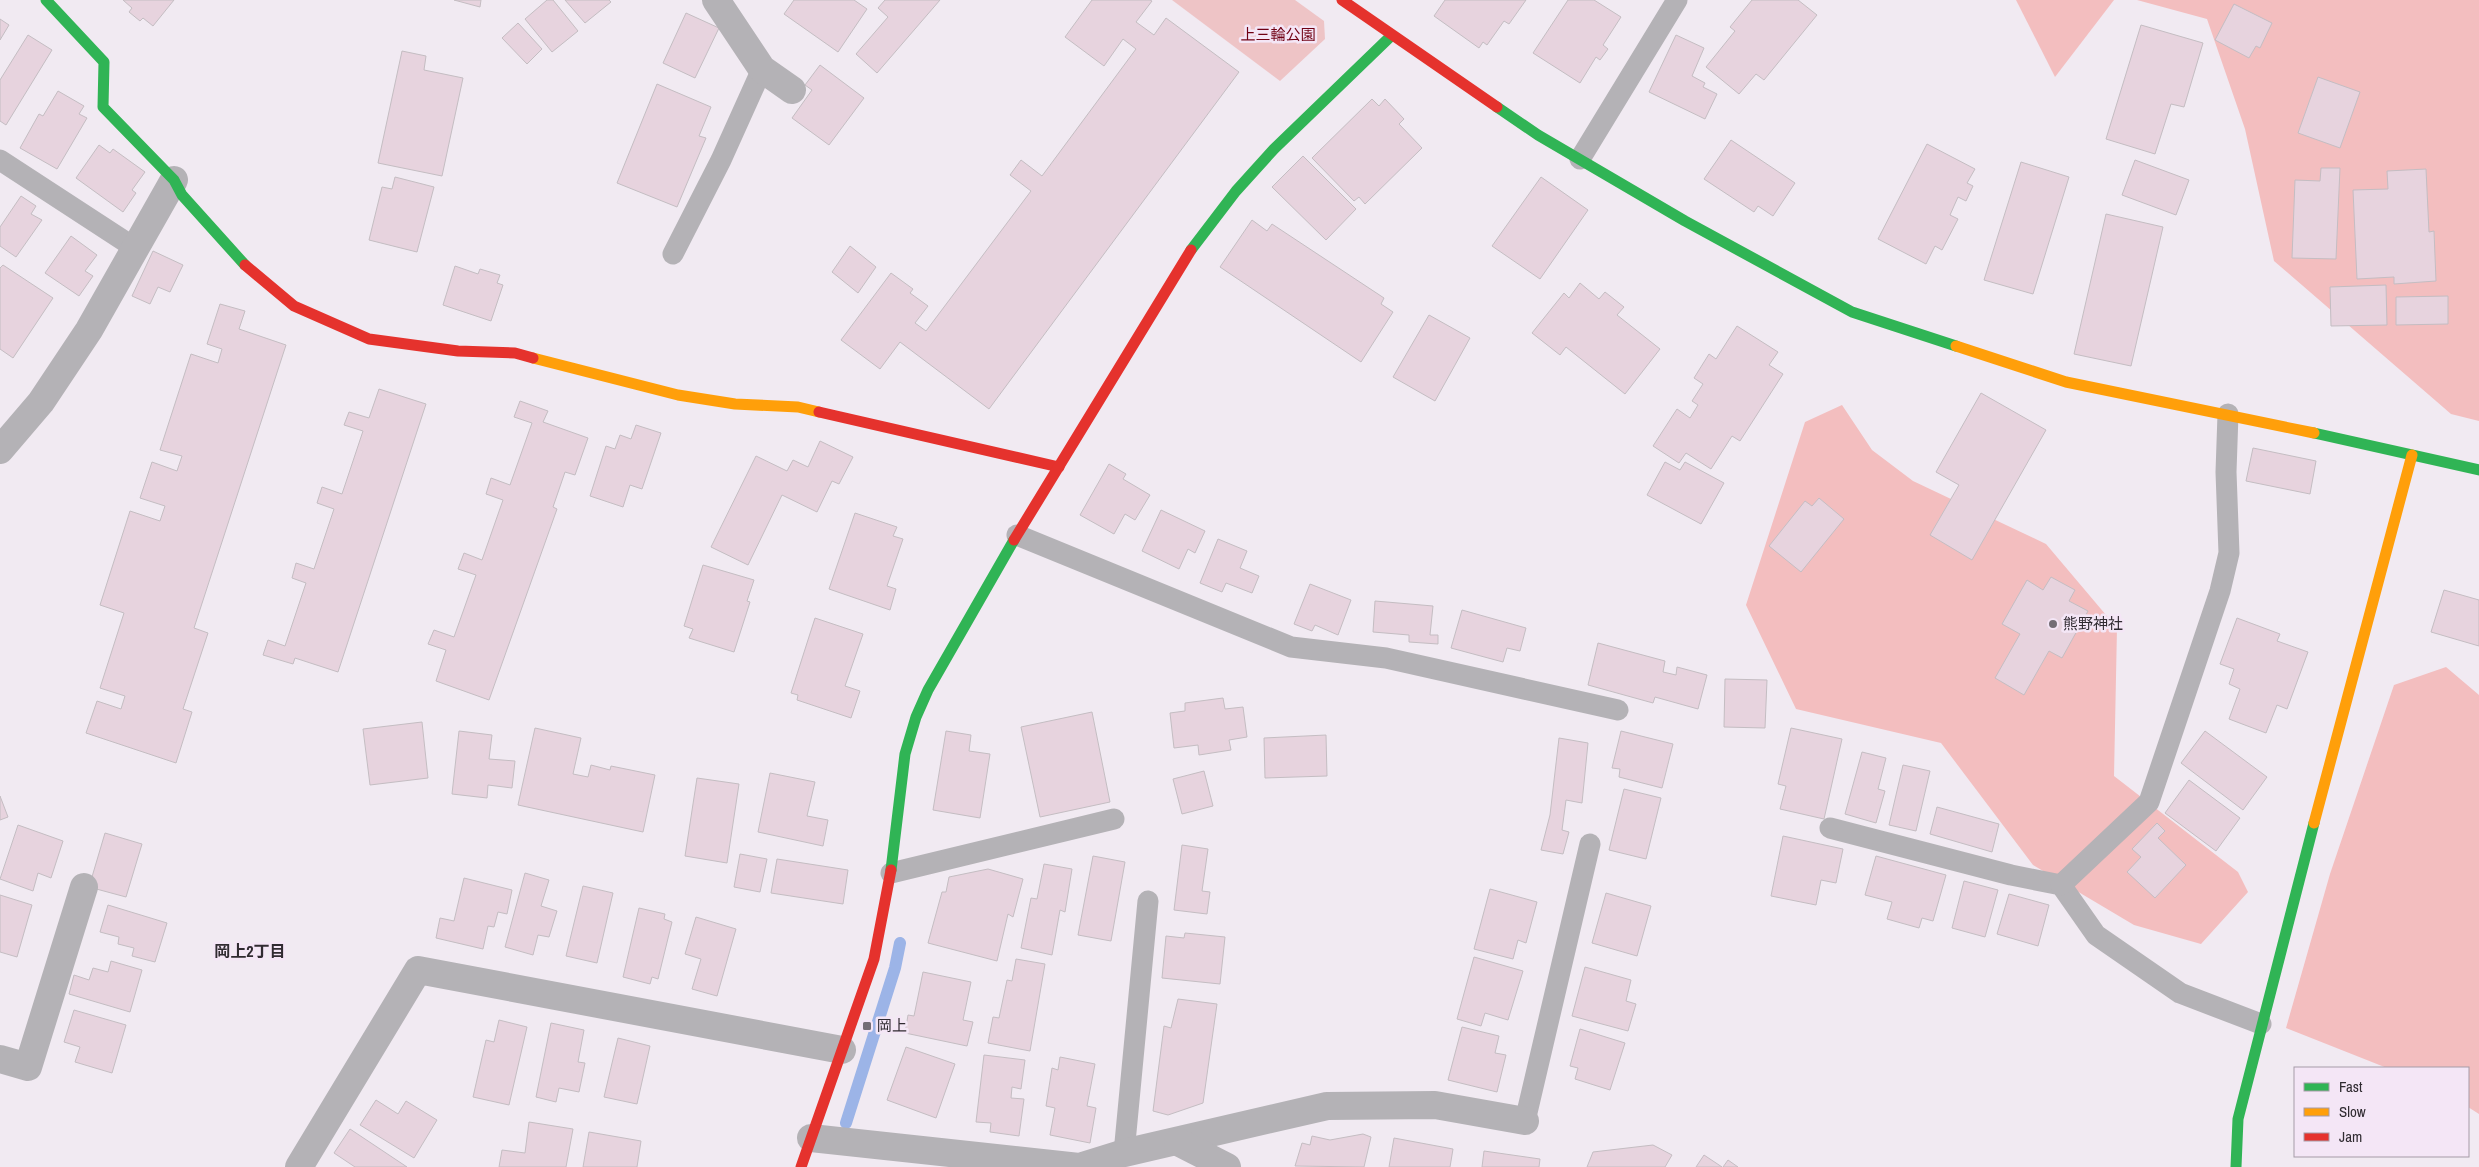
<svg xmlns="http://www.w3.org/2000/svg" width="2479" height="1167" viewBox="0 0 2479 1167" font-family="'Archivo Narrow','Noto Sans JP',sans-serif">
	<rect width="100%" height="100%" fill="#f1eaf2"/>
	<polygon fill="#eec4c6" points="1172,0 1295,0 1324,21 1325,39 1280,81"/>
	<g fill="#f3bebf">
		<polygon points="2016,0 2114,0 2055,77"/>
		<polygon points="2137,0 2479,0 2479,421 2451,414 2274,261 2245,129 2207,19"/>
		<polygon points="1842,405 1872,450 1913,481 2046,544 2117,628 2114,776 2238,872 2248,892 2201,944 2134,925 2033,865 1941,743 1796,709 1746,605 1805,422"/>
		<polygon points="2446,667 2479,695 2479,1114 2468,1107 2468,1068 2387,1068 2286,1028 2330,874 2394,685"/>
	</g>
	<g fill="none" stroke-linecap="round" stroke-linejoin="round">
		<polyline stroke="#9cb4e7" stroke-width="12" points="846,1123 895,968 900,943"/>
	</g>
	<g fill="#e7d3de" stroke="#c4bdc2">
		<polygon points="123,0 174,0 153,26 143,18 140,21 129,12 132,8"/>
		<polygon points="454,0 481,0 480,7"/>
		<polygon points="547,0 553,0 578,31 552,52 525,19"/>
		<polygon points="565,0 609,0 611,2 585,23"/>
		<polygon points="794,0 854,0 867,9 838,52 784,14"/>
		<polygon points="885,0 940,0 877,73 856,54 888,17 878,8"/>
		<polygon points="1092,0 1150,0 1152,1 1136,22 1154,35 1166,18 1239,72 989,409 900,342 880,369 841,340 891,273 913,289 910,293 928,306 915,323 926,331 1031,191 1010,175 1021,160 1042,176 1136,49 1123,39 1104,66 1065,37"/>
		<polygon points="1445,0 1526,0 1509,24 1504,21 1487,45 1483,42 1479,48 1434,16"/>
		<polygon points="1568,0 1594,0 1621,17 1603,45 1608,49 1600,60 1596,57 1580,83 1533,53"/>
		<polygon points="1752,0 1798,0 1817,15 1764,80 1756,74 1739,94 1706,67 1735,31 1730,27"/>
		<polygon points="2234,4 2272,23 2260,48 2256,46 2249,58 2215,40"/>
		<polygon points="686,13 719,28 695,78 663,63"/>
		<polygon points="0,19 9,25 0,40"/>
		<polygon points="518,23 542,49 527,64 502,38"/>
		<polygon points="2141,25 2203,43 2184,107 2171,104 2155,154 2106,139"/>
		<polygon points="28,35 52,50 6,125 0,121 0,80"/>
		<polygon points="1676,35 1704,48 1692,76 1705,83 1703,87 1717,94 1705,119 1649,92"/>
		<polygon points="402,51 426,56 424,70 463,78 442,176 378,163"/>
		<polygon points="820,65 864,98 829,145 792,118 812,90 805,85"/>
		<polygon points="2318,77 2360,92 2340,148 2298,133"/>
		<polygon points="657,84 711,107 699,136 706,138 677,207 617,183"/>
		<polygon points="58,91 84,106 79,114 87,118 57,169 20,148 39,114 43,116"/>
		<polygon points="1372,99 1379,106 1385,99 1404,119 1399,124 1422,148 1365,204 1359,197 1354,201 1312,158"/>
		<polygon points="1731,140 1795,183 1773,216 1758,206 1754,212 1704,179"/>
		<polygon points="1927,144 1975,169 1967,183 1973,186 1966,201 1958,197 1950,215 1958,219 1942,250 1935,246 1926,264 1878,239"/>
		<polygon points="99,145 110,153 113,149 145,172 132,190 136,193 123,212 76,178"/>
		<polygon points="1303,156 1356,209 1326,240 1272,187"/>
		<polygon points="2135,160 2189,180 2176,215 2122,195"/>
		<polygon points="2021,162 2069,177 2033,294 1984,280"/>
		<polygon points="2321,168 2340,168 2336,259 2292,258 2295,180 2320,181"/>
		<polygon points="2426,169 2429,232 2434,231 2436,281 2394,284 2394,277 2357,279 2353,190 2388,189 2387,171"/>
		<polygon points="395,177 434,187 417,252 369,240 382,187 392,189"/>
		<polygon points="1541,177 1588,210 1540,279 1492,246"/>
		<polygon points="21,196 36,206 31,214 42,220 16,257 0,246 0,227"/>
		<polygon points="2106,214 2163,227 2131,366 2074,354"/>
		<polygon points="1252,220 1267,231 1272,224 1384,298 1381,304 1393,312 1361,362 1220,267"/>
		<polygon points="71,236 97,255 85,271 93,276 79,296 45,273"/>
		<polygon points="850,246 876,267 858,293 832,272"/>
		<polygon points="153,251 183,265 170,292 158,287 150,304 132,296"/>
		<polygon points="3,265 53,298 13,358 0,349 0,268"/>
		<polygon points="455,266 478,274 480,269 500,275 497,283 503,285 491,321 443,305"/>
		<polygon points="1580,283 1599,299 1605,292 1624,307 1617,315 1660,349 1625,394 1566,347 1560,355 1532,333 1564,293 1569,298"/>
		<polygon points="2386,285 2387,325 2331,326 2330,287"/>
		<polygon points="2448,296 2448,324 2396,325 2396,297"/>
		<polygon points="220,304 245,311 239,329 286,345 194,628 208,633 183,709 192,712 176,763 86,733 97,701 121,709 125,696 100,688 124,613 100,605 130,511 160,521 165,506 140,498 152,462 177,471 182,456 160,450 191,354 218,363 222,349 207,344"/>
		<polygon points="1429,315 1470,338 1435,401 1393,377"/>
		<polygon points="1737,326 1778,352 1769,365 1783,374 1740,441 1732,436 1711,469 1686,453 1679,463 1653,446 1677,409 1690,418 1698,405 1692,401 1703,384 1694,378 1709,354 1716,359"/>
		<polygon points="379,389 426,404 338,672 295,658 293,664 263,655 268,640 285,646 306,583 292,578 296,563 314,569 334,509 317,503 322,487 342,494 363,431 344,425 349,412 369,418"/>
		<polygon points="1981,393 2046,430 1972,560 1930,535 1959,485 1936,472"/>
		<polygon points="520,401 548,411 543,422 588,438 575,475 565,472 553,507 557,509 489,700 436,681 446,650 428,644 434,630 454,637 476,575 458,569 464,553 482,560 503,500 486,494 491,478 510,485 532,423 514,417"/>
		<polygon points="636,425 661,433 642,489 630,485 623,507 590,496 606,446 615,449 620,435 631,439"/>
		<polygon points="820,441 853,457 839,484 832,481 817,512 782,495 748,565 711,547 756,456 787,471 793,460 808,467"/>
		<polygon points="2253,448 2316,461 2310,494 2246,481"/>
		<polygon points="1665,462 1680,470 1685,462 1724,483 1701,524 1647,495"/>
		<polygon points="1109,464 1126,474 1123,479 1150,495 1135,520 1125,514 1114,534 1080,515"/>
		<polygon points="1819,498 1844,519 1801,572 1769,546 1805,501 1812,506"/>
		<polygon points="1161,510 1205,531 1195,553 1188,549 1179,569 1142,551"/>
		<polygon points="855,513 897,527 893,536 903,539 887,586 896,589 890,610 829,589"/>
		<polygon points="1218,539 1247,551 1240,568 1259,576 1252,593 1226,583 1222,592 1200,583"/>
		<polygon points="703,565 754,580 747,601 750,602 734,652 689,638 693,629 684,626"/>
		<polygon points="2051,577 2075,590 2069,601 2088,611 2062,658 2049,651 2024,695 1995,678 2020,634 2002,624 2027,580 2043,590"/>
		<polygon points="1310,584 1351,600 1338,635 1315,625 1312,631 1294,624"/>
		<polygon points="2444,590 2479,600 2479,646 2431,632"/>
		<polygon points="1375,601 1433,606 1430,635 1438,635 1438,644 1409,642 1409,635 1373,632"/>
		<polygon points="1462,610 1526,628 1520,651 1507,648 1503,662 1451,648"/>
		<polygon points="815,618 863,634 845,686 860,691 851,718 797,700 798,695 791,693"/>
		<polygon points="2237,618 2280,634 2277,641 2308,652 2287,709 2277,705 2266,733 2229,719 2240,689 2229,684 2234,669 2220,664"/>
		<polygon points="1598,643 1665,661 1663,672 1676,675 1677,667 1707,675 1698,709 1655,697 1653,703 1588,685"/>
		<polygon points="1725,679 1767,680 1765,728 1724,727"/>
		<polygon points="1223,698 1225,709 1243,707 1247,737 1229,740 1231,750 1199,755 1198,745 1174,748 1170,713 1185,711 1185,703"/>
		<polygon points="1092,712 1110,802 1040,817 1021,727"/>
		<polygon points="422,722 428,778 370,785 363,729"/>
		<polygon points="535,728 581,738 573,774 588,777 591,765 610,770 611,766 655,775 643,832 518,805"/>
		<polygon points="1791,728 1842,739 1824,819 1780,809 1786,786 1778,784"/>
		<polygon points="459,731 492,735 489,759 515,761 512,788 488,785 487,798 452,794"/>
		<polygon points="946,731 971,735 969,751 990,754 980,818 933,810"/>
		<polygon points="1621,731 1673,744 1662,788 1619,777 1620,769 1612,768"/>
		<polygon points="2205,731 2267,777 2243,810 2181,763"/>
		<polygon points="1326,735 1327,776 1265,778 1264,738"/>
		<polygon points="1559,738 1588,743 1582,803 1566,800 1562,830 1569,832 1563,854 1541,850 1550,815"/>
		<polygon points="1862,752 1886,758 1878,789 1885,791 1876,823 1845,814"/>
		<polygon points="1903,765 1930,771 1916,831 1889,825"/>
		<polygon points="1204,771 1213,806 1182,814 1173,779"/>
		<polygon points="770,773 815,782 807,816 828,820 823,846 758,832"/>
		<polygon points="697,778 739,784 727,863 685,856"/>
		<polygon points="2189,780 2240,818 2216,851 2165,813"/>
		<polygon points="1624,789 1661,798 1646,859 1609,850"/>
		<polygon points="0,796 8,817 0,820"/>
		<polygon points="1937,807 1999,824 1992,852 1930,834"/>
		<polygon points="2157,823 2165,831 2158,838 2186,865 2155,898 2127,872 2141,857 2132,849"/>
		<polygon points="18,825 63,841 51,878 38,873 33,891 0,879"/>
		<polygon points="105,833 142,844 126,897 89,887"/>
		<polygon points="1783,836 1843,849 1836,883 1821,880 1816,905 1771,896"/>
		<polygon points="1182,845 1208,849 1202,891 1210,892 1207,914 1174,910"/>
		<polygon points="740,854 767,859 760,892 734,887"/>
		<polygon points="1093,856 1125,862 1111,941 1078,935"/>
		<polygon points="1876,856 1946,875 1933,921 1922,918 1919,928 1887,919 1892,902 1865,895"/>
		<polygon points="777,859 848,870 843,904 771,893"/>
		<polygon points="1044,864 1072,869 1065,912 1060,910 1052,955 1021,948 1031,898 1037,899"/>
		<polygon points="988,869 1023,879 1013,917 1008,914 997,961 928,943 942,892 946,892 949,877"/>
		<polygon points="525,873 549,880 541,906 557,911 549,937 538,935 533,955 505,947"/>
		<polygon points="464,878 512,890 507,914 498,912 494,927 488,926 483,949 436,938 440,918 454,921"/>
		<polygon points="1964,881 1998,890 1985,937 1952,928"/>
		<polygon points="583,886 613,893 597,963 566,956"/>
		<polygon points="1490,889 1537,902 1526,943 1518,940 1513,959 1474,949"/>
		<polygon points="1606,893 1651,906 1637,956 1592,943"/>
		<polygon points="2009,894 2049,905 2038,946 1997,934"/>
		<polygon points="0,895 32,905 17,957 0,952"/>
		<polygon points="108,905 167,923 155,962 132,956 134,948 118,944 119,937 100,932"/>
		<polygon points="639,908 665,914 664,919 672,922 658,979 652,977 650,984 623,977"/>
		<polygon points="696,917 736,929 717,996 692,989 701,959 685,954"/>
		<polygon points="1185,933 1225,937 1220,984 1162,978 1166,936 1184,938"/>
		<polygon points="1474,957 1523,971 1508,1020 1485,1013 1481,1026 1457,1019"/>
		<polygon points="1016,959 1045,964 1030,1051 988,1043 993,1017 999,1018 1007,980 1012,981"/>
		<polygon points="111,961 142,970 130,1012 69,994 74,975 89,980 93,968 108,972"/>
		<polygon points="1585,967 1631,980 1626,1001 1636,1004 1628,1031 1572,1016"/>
		<polygon points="923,972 971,982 963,1020 973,1022 967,1046 905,1033 908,1015 914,1016"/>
		<polygon points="1178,999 1217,1004 1203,1103 1168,1115 1153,1111 1164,1026 1171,1028"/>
		<polygon points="74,1010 126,1025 112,1073 75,1062 80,1047 64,1042"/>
		<polygon points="499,1020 527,1027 509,1105 473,1097 486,1040 494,1042"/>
		<polygon points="551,1023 584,1030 578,1062 585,1063 579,1092 559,1088 556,1102 536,1097"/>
		<polygon points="1462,1027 1499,1036 1495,1053 1506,1055 1497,1092 1448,1080"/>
		<polygon points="1580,1029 1625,1043 1610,1090 1575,1079 1578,1068 1570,1066"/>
		<polygon points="618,1038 650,1046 637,1104 604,1097"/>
		<polygon points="906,1047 955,1064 936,1118 887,1100"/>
		<polygon points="984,1055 1025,1060 1021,1089 1012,1087 1011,1098 1024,1099 1019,1136 990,1132 991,1123 976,1122"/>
		<polygon points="1060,1057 1095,1064 1087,1106 1096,1108 1090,1143 1050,1135 1055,1108 1046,1106 1052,1068 1058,1070"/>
		<polygon points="376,1100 398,1114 406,1101 437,1120 414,1158 360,1125"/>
		<polygon points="529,1122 573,1129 566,1167 499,1167 502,1150 525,1153"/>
		<polygon points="350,1129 407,1167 355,1167 334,1153"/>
		<polygon points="589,1132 641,1141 637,1167 583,1167"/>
		<polygon points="1363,1134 1371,1137 1364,1167 1295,1166 1302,1143 1310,1145 1312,1136 1330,1140"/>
		<polygon points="1394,1138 1453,1149 1450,1167 1389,1167"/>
		<polygon points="1653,1145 1672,1155 1665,1167 1587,1167 1593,1152"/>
		<polygon points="1484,1151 1540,1159 1539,1167 1482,1167"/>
		<polygon points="1704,1155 1722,1167 1696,1167"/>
		<polygon points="1728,1160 1738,1167 1723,1167"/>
	</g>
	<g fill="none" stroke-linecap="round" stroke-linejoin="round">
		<g stroke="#b4b2b6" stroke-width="21">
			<polyline points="1580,159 1677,0"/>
			<polyline points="0,160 135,248"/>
			<polyline points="673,254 721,160 762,69"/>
			<polyline points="1017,535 1291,647 1386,658 1618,710"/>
			<polyline points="1830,828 2011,875 2061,885 2096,935 2180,993 2261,1024"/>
			<polyline points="891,873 1114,819"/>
			<polyline points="2061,885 2149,802 2220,591 2229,553 2226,472 2228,414"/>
			<polyline points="1525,1121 1590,844"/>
			<polyline points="1124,1153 1148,901"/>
		</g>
		<g stroke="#b4b2b6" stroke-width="28">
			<polyline points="716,0 762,69 792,90"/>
			<polyline points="0,450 41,402 89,330 174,180"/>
			<polyline points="0,1059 28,1067 84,887"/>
			<polyline points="811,1138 1079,1167 1124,1153 1327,1106 1435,1105 1525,1121"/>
			<polyline points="1178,1142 1227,1167"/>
			<polyline points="299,1167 418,970 842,1050"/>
		</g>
		<g stroke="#30b455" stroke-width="11">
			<polyline points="46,0 104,62 103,107 174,180 182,195 245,265"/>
			<polyline points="1497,107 1538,135 1685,221 1852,312 1956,346"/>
			<polyline points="1191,250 1236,191 1274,149 1391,36"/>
			<polyline points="2314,433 2479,470"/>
			<polyline points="891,870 905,754 916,717 928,690 1014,540"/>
			<polyline points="2236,1167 2238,1119 2314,823"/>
		</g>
		<g stroke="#ff9f0a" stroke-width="11">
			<polyline points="1956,346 2066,382 2314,433"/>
			<polyline points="533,358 678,395 735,404 798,407 819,412"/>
			<polyline points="2314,823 2412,455"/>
		</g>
		<g stroke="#e5322d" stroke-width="11">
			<polyline points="1342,0 1497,107"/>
			<polyline points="245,265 294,306 369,339 458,351 515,353 533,358"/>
			<polyline points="819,412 1059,467"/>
			<polyline points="1014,540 1191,250"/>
			<polyline points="801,1167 874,959 891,870"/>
		</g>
	</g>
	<g fill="#746e75" stroke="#f4e6f6" stroke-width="2">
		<circle cx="2053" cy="624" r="5"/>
		<rect x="862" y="1021" width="10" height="10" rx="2.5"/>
	</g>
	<g text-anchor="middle" stroke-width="5" stroke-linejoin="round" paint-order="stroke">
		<g font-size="15" fill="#700013" stroke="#f4e6f6">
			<text x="1278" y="40">上三輪公園</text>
		</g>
		<g font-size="15" fill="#302b31" stroke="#f4e6f6" text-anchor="start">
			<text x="2063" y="629">熊野神社</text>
			<text x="877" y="1031">岡上</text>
		</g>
		<g font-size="16" font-weight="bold" fill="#302b31" stroke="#f4e6f6">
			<text x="250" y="957">岡上2丁目</text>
		</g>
	</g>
	<rect x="2294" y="1067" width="175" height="90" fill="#f4e6f6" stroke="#a69ba7"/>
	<rect x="2304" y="1083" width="25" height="8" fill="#30b455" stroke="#a69ba7"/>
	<text x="2339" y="1092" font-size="15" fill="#302b31">Fast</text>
	<rect x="2304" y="1108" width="25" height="8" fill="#ff9f0a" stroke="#a69ba7"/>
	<text x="2339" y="1117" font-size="15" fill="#302b31">Slow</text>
	<rect x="2304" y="1133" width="25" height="8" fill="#e5322d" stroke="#a69ba7"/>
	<text x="2339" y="1142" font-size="15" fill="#302b31">Jam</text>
</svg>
